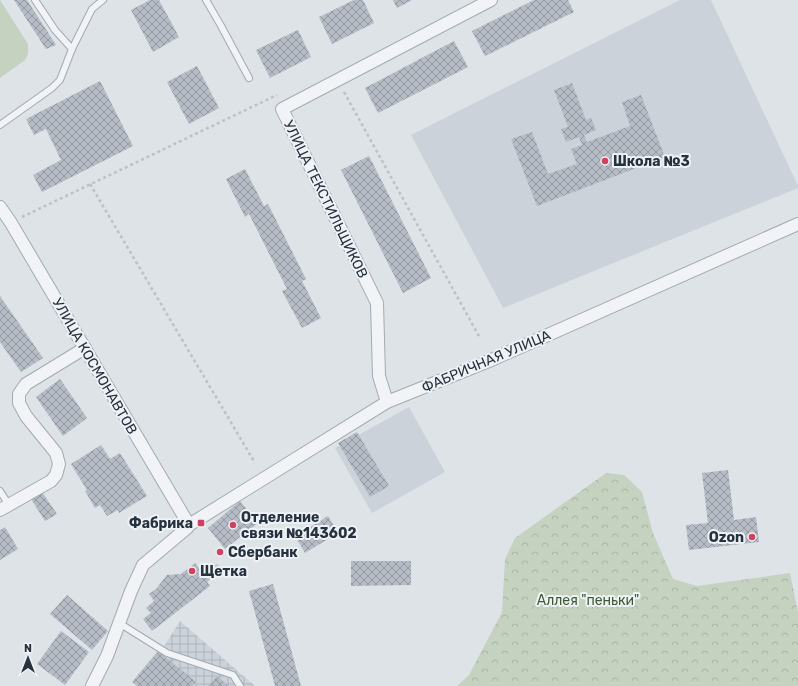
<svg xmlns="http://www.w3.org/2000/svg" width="798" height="686" viewBox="0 0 798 686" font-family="Rubik,sans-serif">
	<defs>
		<pattern id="industrial-grid" width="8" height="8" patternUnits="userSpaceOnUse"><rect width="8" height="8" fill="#ccd2da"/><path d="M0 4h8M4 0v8" fill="none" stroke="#afb5bc"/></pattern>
		<pattern id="park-crowns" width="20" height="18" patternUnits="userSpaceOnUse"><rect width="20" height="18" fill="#c5d2bf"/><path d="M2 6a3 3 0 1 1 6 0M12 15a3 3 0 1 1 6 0" fill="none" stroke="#a9b5a5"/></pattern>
		<pattern id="building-cross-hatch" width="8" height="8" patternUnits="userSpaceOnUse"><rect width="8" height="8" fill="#b6bcc5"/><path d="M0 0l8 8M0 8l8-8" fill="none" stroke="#9499a1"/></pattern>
	</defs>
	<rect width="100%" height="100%" fill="#dee3e8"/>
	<g fill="#ccd2da">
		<polygon points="680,0 711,0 798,186 798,188 503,308 411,135"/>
		<polygon points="409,407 445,472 372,513 335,448"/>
	</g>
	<polygon fill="url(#industrial-grid)" points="180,621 255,686 139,686"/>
	<polygon fill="url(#park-crowns)" points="606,473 624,475 642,492 653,533 673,579 697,586 790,573 798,612 798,686 457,686 469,675 502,612 505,559 515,538"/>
	<polygon fill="#c5d2bf" points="0,0 28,44 28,54 25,60 0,78"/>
	<g fill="url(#building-cross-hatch)">
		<polygon points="14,0 27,0 56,45 46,49"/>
		<polygon points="150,0 159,0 179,37 153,52 131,10"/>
		<polygon points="354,0 363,0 374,23 332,44 319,17"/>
		<polygon points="393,0 412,0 397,8"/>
		<polygon points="534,0 568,0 574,12 485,56 472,31"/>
		<polygon points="298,30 311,57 270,78 256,50"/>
		<polygon points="454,41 468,67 378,113 365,88"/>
		<polygon points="197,66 219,108 189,124 167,82"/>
		<polygon points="100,81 133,146 42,192 33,175 61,160 46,129 34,135 26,119"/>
		<polygon points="572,83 586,120 591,118 596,130 584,135 587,142 630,126 622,102 641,95 665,157 537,206 511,139 532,132 548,174 577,164 571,149 582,145 579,137 566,142 561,129 568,127 554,90"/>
		<polygon points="369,156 431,278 403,293 341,170"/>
		<polygon points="245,169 264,206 268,204 306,279 302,281 321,318 302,328 282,291 287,289 249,214 245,217 226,179"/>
		<polygon points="0,296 43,358 21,372 0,342"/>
		<polygon points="60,379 87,418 63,436 36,397"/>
		<polygon points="357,432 389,486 370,497 338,443"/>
		<polygon points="101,445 110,459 120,453 147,496 119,513 118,510 107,516 100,505 95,508 85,491 87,490 71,464"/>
		<polygon points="728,470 734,520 756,517 759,542 689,550 686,525 708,523 702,473"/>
		<polygon points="42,492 57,514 45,521 31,499"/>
		<polygon points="240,501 258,523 225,549 208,528"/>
		<polygon points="328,516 338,533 305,553 295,536"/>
		<polygon points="5,527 18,549 0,560 0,530"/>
		<polygon points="351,561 411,561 411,585 351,586"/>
		<polygon points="195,563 204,574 217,564 222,570 207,582 210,586 152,631 143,619 151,613 146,608 154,601 149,594 156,589 167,575 181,574"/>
		<polygon points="273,584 301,686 275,686 249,591"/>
		<polygon points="67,595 108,631 92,650 50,614"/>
		<polygon points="61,631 89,652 65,685 37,664"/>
		<polygon points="158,651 196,682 192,686 137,686 132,682"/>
		<polygon points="217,676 229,686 208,686"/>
	</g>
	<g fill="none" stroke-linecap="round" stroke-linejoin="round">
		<g stroke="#a3aab2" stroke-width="8">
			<g id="service">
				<polyline points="35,0 55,30 72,49"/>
				<polyline points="206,0 220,24 249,78"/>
				<polyline points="0,125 52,88 60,80 72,49 92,9 103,0"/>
				<polyline points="0,491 9,505"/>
				<polyline points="119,623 167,653 233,675 240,686"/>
			</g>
		</g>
		<g stroke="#a3aab2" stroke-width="14">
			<g id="minor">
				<polyline points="0,207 11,223 189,525"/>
				<polyline points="387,402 379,376 377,303 282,109 491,0"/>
				<polyline points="0,510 51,481 56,475 59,464 56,453 26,416 19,403 19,394 26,384 85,348"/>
				<polyline points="92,686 107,656 131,591 143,565 187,528 189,525 387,402 489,361 798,224"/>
			</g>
		</g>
		<g stroke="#bcc1c6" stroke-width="2.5" stroke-dasharray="3 3" stroke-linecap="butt">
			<polyline points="344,92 480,338"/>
			<polyline points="90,184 255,463"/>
			<polyline points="22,217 277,95"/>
		</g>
		<use href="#service" stroke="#f1f3f6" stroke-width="6"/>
		<use href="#minor" stroke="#f1f3f6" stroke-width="12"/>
	</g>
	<g fill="#d04160" stroke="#eef2f6" stroke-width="1.5">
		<circle cx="605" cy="161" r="4"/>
		<rect x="197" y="519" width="8" height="8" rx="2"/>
		<circle cx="233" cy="525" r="4"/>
		<circle cx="752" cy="537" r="4"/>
		<circle cx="220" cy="552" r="4"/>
		<circle cx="192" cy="571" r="4"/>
	</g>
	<g text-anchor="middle" stroke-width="4" stroke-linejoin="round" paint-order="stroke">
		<g font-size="14" font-weight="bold" fill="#27323f" stroke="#eef2f6" text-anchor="start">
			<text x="613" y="166">Школа №3</text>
			<text x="241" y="522">Отделение<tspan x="241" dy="16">связи №143602</tspan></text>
			<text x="193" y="528" text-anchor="end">Фабрика</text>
			<text x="744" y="542" text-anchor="end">Ozon</text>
			<text x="228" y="557">Сбербанк</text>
			<text x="200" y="576">Щетка</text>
		</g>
		<g font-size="14" fill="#27323f" stroke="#eef2f6">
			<text transform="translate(326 199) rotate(64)" y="5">УЛИЦА ТЕКСТИЛЬЩИКОВ</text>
			<text transform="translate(486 361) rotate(-23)" y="5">ФАБРИЧНАЯ УЛИЦА</text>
			<text transform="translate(95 366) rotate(60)" y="5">УЛИЦА КОСМОНАВТОВ</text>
		</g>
		<g font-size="14" fill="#3e5b34" stroke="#eef2f6">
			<text x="588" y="605">Аллея "пеньки"</text>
		</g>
	</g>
	<g transform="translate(28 658)" stroke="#eef2f6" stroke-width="3" paint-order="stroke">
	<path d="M0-3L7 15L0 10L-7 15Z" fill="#27323f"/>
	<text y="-6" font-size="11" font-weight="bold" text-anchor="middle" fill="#27323f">N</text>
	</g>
</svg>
